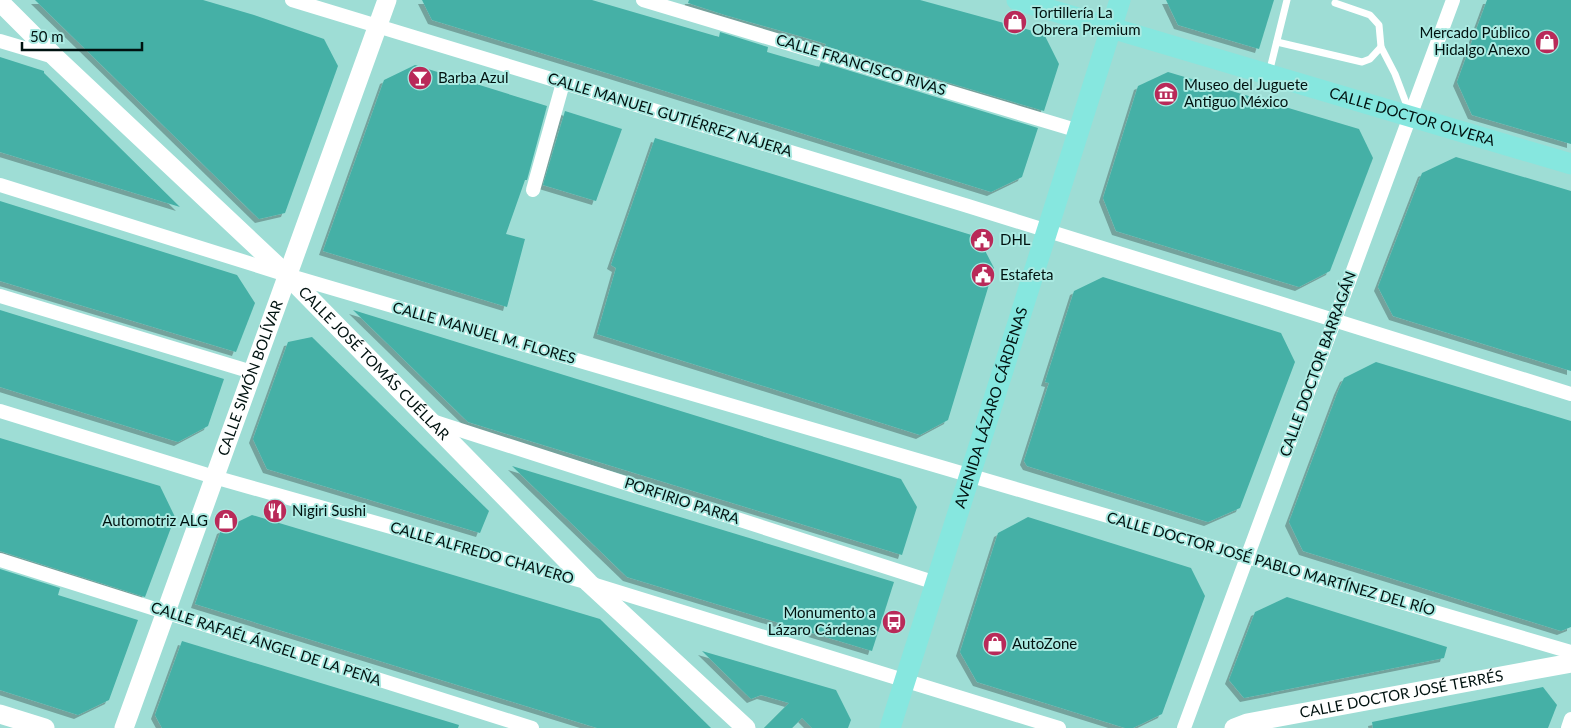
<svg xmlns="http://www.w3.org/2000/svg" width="1571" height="728" viewBox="0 0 1571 728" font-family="Lato,sans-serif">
	<defs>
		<filter id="shadow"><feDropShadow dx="-4" dy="4" stdDeviation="0" flood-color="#0004"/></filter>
	</defs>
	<rect width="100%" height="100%" fill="#9eddd5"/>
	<g fill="#45b0a6" filter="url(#shadow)">
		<polygon points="35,0 203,0 254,15 324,39 338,66 285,213 259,219"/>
		<polygon points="422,0 592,0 719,37 720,32 768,47 767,52 791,59 819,67 821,62 1038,128 1022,177 991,192 610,74 432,20"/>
		<polygon points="689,0 920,0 1044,34 1059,64 1044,111 825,46 826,44 803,37 725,15 688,3"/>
		<polygon points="1166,0 1274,0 1259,49 1178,25"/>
		<polygon points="1487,0 1571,0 1571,144 1472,115 1457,82"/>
		<polygon points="0,57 44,71 44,73 180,207 0,152"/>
		<polygon points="415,65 547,106 527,180 525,180 506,234 525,239 507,307 323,251 384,80"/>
		<polygon points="1168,72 1359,129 1373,158 1330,271 1299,287 1116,231 1103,198 1138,86"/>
		<polygon points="565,111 622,129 596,201 543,185"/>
		<polygon points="655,138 978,237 994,268 948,420 920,435 597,334 616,268 611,265"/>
		<polygon points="1456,157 1571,191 1571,371 1393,316 1378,287 1422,173"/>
		<polygon points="0,201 237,275 255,303 236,352 0,281"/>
		<polygon points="1103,277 1281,333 1295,362 1240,508 1208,522 1027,466 1024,461 1049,383 1045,382 1074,291"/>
		<polygon points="0,310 224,379 208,426 178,442 0,387"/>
		<polygon points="353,310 901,479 917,507 902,555 468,422"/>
		<polygon points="312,337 489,511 480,533 267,469 253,439 288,342"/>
		<polygon points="1376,362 1571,421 1571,627 1561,631 1303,551 1289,522 1338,391 1344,378"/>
		<polygon points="0,438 160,486 175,517 145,597 0,551"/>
		<polygon points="512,466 894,582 872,651 627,577"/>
		<polygon points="252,515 600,619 711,728 597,728 195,604 221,530"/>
		<polygon points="1028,517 1191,568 1205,596 1162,714 1133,728 1125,728 977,682 960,652 998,533"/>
		<polygon points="0,569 60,588 58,595 138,620 109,700 78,715 0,690"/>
		<polygon points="1287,597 1447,647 1444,658 1244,698 1229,680 1255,612"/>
		<polygon points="182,641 459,725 458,728 162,728 155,715"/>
		<polygon points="702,651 836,690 851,720 848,728 812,728 802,718 792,728 764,728 789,703 761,695 751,699"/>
		<polygon points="1543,687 1557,705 1548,728 1373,728 1372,722"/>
	</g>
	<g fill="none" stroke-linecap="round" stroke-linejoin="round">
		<g stroke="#fff" stroke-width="7">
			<polyline points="1335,3 1370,15 1379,25 1381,47"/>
			<polyline points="1277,42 1362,62 1370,59 1381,47 1395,74 1409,111"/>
			<polyline points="1269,73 1287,0"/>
		</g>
		<g stroke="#fff" stroke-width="14">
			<polyline points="292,0 968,206 1571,394"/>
			<polyline points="643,0 1079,131"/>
			<polyline points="0,41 54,57"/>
			<polyline points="0,185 287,275 1571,652"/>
			<polyline points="533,190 563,83"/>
			<polyline points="0,296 252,372"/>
			<polyline points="0,411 214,477 589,583 1059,728"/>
			<polyline points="432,421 936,583"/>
			<polyline points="0,560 532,728"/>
			<polyline points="1184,728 1453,0"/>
			<polyline points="1568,728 1571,719"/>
		</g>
		<g stroke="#fff" stroke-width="19">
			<path id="s1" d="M 0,2 L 56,58 L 287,275 L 589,583 L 746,728"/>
			<polyline points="0,714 45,728"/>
			<path id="s2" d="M 124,728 L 387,0"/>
			<path id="s3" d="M 1234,728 L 1247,723 L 1571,663"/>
		</g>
		<g stroke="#86e7df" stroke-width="21">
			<path id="s4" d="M 1017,0 L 1571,164"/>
			<path id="s5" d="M 890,728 L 1120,0"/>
		</g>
	</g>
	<defs>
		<g id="shop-disc" transform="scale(1.25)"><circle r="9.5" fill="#b92a59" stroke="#abeae2"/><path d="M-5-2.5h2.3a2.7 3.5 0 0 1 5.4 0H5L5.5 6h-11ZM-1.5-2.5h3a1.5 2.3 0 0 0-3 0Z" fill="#fff"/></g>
		<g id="bar-disc" transform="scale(1.25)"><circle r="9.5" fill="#b92a59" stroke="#abeae2"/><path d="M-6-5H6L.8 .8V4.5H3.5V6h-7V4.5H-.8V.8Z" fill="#fff"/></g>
		<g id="museum-disc" transform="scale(1.25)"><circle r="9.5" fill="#b92a59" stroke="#abeae2"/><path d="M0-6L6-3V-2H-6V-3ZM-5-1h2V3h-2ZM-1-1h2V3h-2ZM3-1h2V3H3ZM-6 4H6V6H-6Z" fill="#fff"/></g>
		<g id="civic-disc" transform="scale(1.25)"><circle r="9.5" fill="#b92a59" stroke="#abeae2"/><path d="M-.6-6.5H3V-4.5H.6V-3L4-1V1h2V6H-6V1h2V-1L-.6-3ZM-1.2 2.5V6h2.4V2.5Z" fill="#fff"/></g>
		<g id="restaurant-disc" transform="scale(1.25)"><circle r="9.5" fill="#b92a59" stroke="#abeae2"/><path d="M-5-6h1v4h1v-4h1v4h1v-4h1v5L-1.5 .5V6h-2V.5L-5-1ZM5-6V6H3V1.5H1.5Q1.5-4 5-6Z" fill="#fff"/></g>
		<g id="bus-disc" transform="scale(1.25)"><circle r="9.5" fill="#b92a59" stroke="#abeae2"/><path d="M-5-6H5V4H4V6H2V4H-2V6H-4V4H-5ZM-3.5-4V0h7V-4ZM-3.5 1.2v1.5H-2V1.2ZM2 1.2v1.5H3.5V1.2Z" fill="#fff"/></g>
	</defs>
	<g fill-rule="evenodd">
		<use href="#shop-disc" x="1015" y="22"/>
		<use href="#shop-disc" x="1547" y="42"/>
		<use href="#bar-disc" x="420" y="78"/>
		<use href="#museum-disc" x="1166" y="94"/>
		<use href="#civic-disc" x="982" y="240"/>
		<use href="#civic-disc" x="983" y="275"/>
		<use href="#restaurant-disc" x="275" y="511"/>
		<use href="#shop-disc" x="226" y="521"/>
		<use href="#bus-disc" x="894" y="622"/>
		<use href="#shop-disc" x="995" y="644"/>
	</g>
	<g text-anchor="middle" stroke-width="4" stroke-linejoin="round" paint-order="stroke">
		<g font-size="15" fill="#001210" stroke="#abeae2" text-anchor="start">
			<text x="1032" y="18">Tortillería La<tspan x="1032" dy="17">Obrera Premium</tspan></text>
			<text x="1530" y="38" text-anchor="end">Mercado Público<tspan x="1530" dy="17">Hidalgo Anexo</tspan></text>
			<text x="438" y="83">Barba Azul</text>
			<text x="1184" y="90">Museo del Juguete<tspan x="1184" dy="17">Antiguo México</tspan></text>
			<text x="1000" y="245">DHL</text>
			<text x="1000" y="280">Estafeta</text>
			<text x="292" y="516">Nigiri Sushi</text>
			<text x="208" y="526" text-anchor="end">Automotriz ALG</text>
			<text x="876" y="618" text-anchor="end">Monumento a<tspan x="876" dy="17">Lázaro Cárdenas</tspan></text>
			<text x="1012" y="649">AutoZone</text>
		</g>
		<g font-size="15" fill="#001210" stroke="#abeae2">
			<text transform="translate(861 65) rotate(17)" y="5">CALLE FRANCISCO RIVAS</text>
			<text transform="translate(670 115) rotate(17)" y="5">CALLE MANUEL GUTIÉRREZ NÁJERA</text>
			<text dy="5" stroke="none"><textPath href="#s4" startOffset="412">CALLE DOCTOR OLVERA</textPath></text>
			<text transform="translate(484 333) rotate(16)" y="5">CALLE MANUEL M. FLORES</text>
			<text dy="5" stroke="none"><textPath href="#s1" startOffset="520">CALLE JOSÉ TOMÁS CUÉLLAR</textPath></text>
			<text transform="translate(1318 364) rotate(-70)" y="5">CALLE DOCTOR BARRAGÁN</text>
			<text dy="5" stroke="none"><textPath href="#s2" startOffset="372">CALLE SIMÓN BOLÍVAR</textPath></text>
			<text dy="5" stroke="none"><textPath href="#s5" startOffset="336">AVENIDA LÁZARO CÁRDENAS</textPath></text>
			<text transform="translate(682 501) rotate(18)" y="5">PORFIRIO PARRA</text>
			<text transform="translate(482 553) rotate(16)" y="5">CALLE ALFREDO CHAVERO</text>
			<text transform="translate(1271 564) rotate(16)" y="5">CALLE DOCTOR JOSÉ PABLO MARTÍNEZ DEL RÍO</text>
			<text transform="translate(266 644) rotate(18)" y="5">CALLE RAFAÉL ÁNGEL DE LA PEÑA</text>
			<text dy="5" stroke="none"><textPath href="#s3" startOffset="171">CALLE DOCTOR JOSÉ TERRÉS</textPath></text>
		</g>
	</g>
	<path d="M22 42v8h120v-8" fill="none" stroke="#001210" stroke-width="2.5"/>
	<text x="30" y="42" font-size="15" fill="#001210" stroke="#abeae2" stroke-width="4" paint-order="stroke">50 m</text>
</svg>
